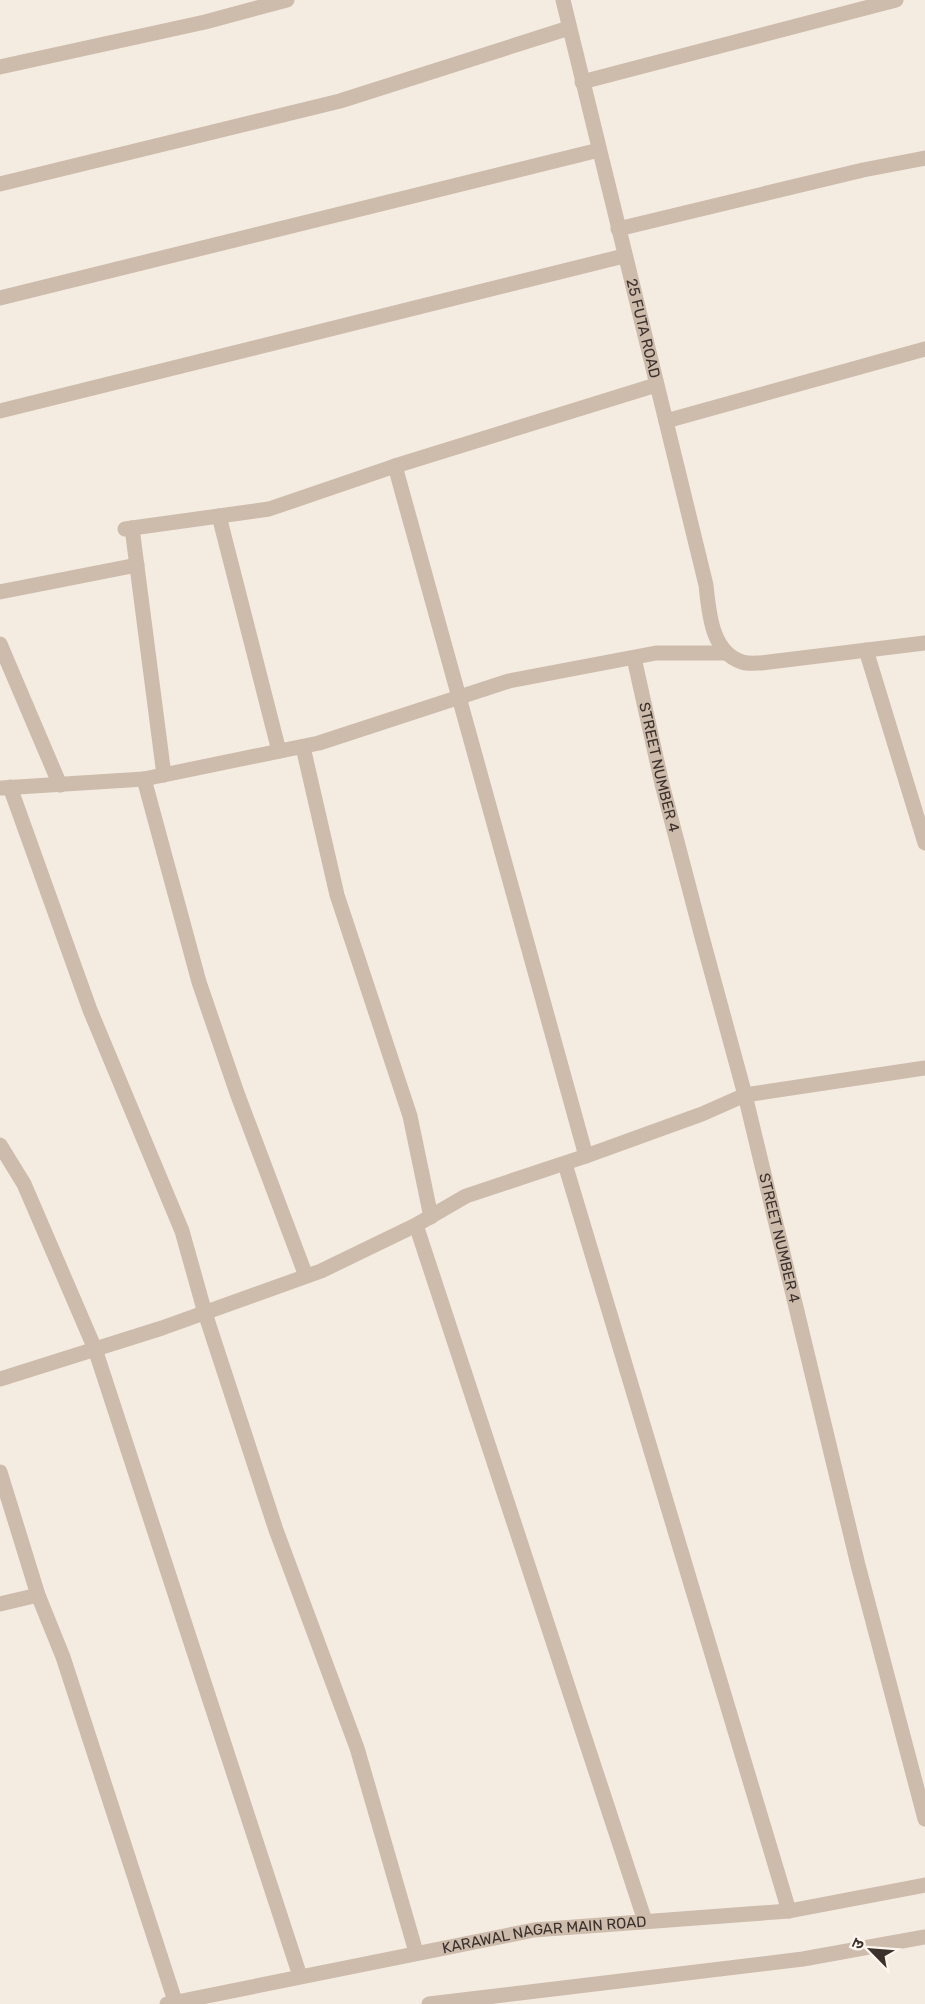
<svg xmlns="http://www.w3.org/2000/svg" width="925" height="2004" viewBox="0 0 925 2004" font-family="Rubik,'Noto Sans Devanagari',sans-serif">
	<rect width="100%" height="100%" fill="#f4ebe1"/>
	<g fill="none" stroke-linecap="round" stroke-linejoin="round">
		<g stroke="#cdbbac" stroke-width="15">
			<polyline points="0,67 205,22 287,0"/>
			<polyline points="582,82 896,0"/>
			<polyline points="0,184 340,101 569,28"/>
			<polyline points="618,229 863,170 925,158"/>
			<polyline points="0,298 599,150"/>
			<polyline points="0,411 624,256"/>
			<polyline points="666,421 925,349"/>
			<polyline points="395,466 586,1156"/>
			<polyline points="219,516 279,751"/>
			<polyline points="132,528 164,775"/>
			<polyline points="125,529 269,509 395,466 656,385"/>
			<polyline points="0,592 137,565"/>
			<polyline points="0,644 60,785"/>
			<polyline points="866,650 925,843"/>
			<path id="s1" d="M 634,658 L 662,784 L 702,937 L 745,1095 L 858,1565 L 925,1819"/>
			<polyline points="303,747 337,895 410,1116 431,1217"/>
			<polyline points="144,779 199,982 237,1093 306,1276"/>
			<polyline points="10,787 90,1010 182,1231 205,1313 276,1530 357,1748 416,1952"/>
			<polyline points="2,788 144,779 319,743 509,681 656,653 726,653"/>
			<polyline points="0,1145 24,1184 95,1349 300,1976"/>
			<polyline points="565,1164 789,1911"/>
			<polyline points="416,1225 645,1921"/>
			<polyline points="0,1379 162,1328 321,1271 416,1225 466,1196 586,1156 702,1114 745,1095 925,1068"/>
			<polyline points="0,1472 38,1595 63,1657 176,2004"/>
			<polyline points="0,1604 38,1595"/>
		</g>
		<g stroke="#cdbbac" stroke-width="15">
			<path id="s2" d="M 563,0 L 706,585 C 709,612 711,652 742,662 C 748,664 756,663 761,663 L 925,643"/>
			<path id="s3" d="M 167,2004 L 534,1930 L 789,1911 L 925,1885"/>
			<polyline points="429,2004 803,1959 925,1937"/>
		</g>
	</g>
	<g text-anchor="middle" stroke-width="5" stroke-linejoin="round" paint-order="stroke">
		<g font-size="15" fill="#3b302b" stroke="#fbf5ee">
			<text dy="5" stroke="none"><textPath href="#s2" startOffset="338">25 FUTA ROAD</textPath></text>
			<text dy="5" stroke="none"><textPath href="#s1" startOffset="112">STREET NUMBER 4</textPath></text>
			<text dy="5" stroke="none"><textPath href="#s1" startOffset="598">STREET NUMBER 4</textPath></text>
			<text dy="5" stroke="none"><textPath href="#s3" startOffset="384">KARAWAL NAGAR MAIN ROAD</textPath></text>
		</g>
	</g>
	<g transform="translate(871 1950) rotate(295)" stroke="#fbf5ee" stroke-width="4.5" paint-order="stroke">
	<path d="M0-4.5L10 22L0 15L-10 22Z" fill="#3b302b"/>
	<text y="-9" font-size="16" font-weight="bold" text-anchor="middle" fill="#3b302b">उ</text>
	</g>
</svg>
